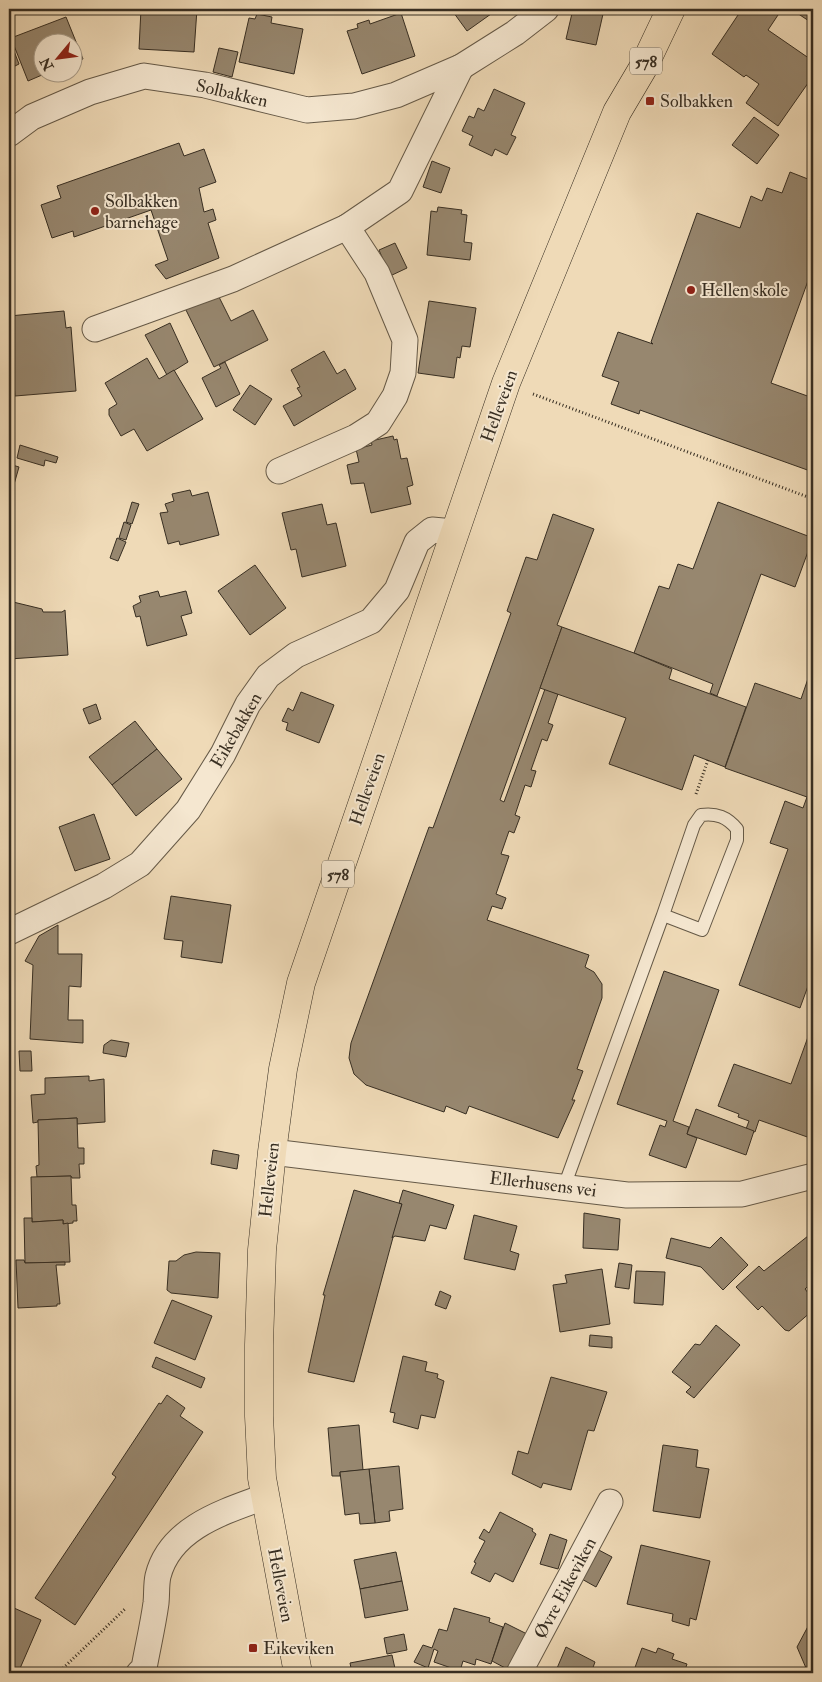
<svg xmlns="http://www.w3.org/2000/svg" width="822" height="1682" viewBox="0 0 822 1682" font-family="'IM FELL Double Pica',serif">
	<rect width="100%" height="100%" fill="#efdab7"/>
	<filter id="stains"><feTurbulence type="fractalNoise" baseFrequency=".004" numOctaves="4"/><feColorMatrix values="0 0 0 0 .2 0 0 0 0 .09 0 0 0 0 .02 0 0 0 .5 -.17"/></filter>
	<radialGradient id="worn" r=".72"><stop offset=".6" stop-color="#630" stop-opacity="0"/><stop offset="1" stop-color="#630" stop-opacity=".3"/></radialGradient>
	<g fill="#97876f" stroke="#372e22">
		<polygon points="141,9 197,9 194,52 139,49"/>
		<polygon points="451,9 498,9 467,31"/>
		<polygon points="573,9 603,14 596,45 566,39"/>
		<polygon points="742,9 782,9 768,30 813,61 813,76 778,126 746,103 759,84 746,75 744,77 712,54"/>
		<polygon points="791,9 813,9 813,14 809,21"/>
		<polygon points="401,13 415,56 362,74 347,31 358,28 357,24 369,20 370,24"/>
		<polygon points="257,14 272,17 271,23 303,29 294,74 239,62 249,18 255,19"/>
		<polygon points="66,17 83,59 72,63 72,42 42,42 42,72 49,72 28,81 11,38"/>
		<polygon points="12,46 19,64 9,69 9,47"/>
		<polygon points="219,48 238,52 232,77 213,72"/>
		<polygon points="494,89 525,103 511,135 516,137 507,155 495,149 492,156 469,145 473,136 462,131 469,116 474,118 478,108 484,111"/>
		<polygon points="754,117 779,135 757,164 732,145"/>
		<polygon points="179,143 184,156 204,149 216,182 199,188 204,212 213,209 216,220 208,223 219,258 166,279 155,265 168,260 151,210 74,237 73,231 52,238 41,205 61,198 57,186"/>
		<polygon points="432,161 450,168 441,193 423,187"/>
		<polygon points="790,172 813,181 813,267 771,383 813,398 813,472 640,410 639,414 611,404 619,382 602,376 618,332 653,344 651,342 697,213 740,228 751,196 762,201 767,188 782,193"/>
		<polygon points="438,207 462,210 461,214 467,215 464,242 472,243 470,260 427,255 431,211 437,212"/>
		<polygon points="395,243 407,268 390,276 379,250"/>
		<polygon points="217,293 231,321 253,310 268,340 214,367 185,308"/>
		<polygon points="429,301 476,308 470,347 462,346 460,358 457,357 454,378 418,373"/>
		<polygon points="64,311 66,328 71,327 76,391 15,396 9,316"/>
		<polygon points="170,323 188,362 167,375 145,335"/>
		<polygon points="324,351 337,374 345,369 356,389 294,426 283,406 302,396 297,388 300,387 291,370"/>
		<polygon points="147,358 159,379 174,370 203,419 147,451 134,429 121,436 109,415 109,409 117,404 105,383"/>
		<polygon points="225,362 240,394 216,407 202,378 221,368 219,365"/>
		<polygon points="250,385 272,399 255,425 233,410"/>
		<polygon points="393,436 394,440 397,439 401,459 407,458 413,485 407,487 411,504 371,513 364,483 351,484 347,465 359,462 356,449 372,445 371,441"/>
		<polygon points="20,445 58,457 56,463 45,460 44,466 17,458"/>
		<polygon points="9,464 19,467 9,502"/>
		<polygon points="190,490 192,496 208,492 219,535 180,545 179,541 168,544 160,513 168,512 165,504 174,501 172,494"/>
		<polygon points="132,502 139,504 132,524 126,522"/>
		<polygon points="718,502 813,538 795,587 761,574 717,696 710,693 713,684 634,653 659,586 669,589 678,564 693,569"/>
		<polygon points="322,504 327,525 336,523 346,566 302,577 296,549 291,550 282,513"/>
		<polygon points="553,514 594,529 557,625 562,627 500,800 504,802 545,689 558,694 548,723 553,725 547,741 542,739 531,770 536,771 531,787 525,785 515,815 520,817 514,833 509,831 501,854 509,856 496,894 506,898 502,909 492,906 487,920 589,955 585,967 594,972 602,984 602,998 577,1069 583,1071 572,1100 575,1100 558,1138 469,1106 466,1114 446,1106 444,1112 366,1085 354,1074 349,1058 351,1043 429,827 433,828 511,613 507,611 526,557 537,560"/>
		<polygon points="124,522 131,525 126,540 119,538"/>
		<polygon points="117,538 126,542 118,561 110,558"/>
		<polygon points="255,565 286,608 250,635 218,591"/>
		<polygon points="158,591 160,597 186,591 192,613 181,616 187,635 147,646 140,616 136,617 133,606 141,602 139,596"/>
		<polygon points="9,601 42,609 43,612 62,612 65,610 68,655 9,659"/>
		<polygon points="562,627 634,653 672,669 669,679 746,707 725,767 694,755 682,790 609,764 626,718 540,688"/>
		<polygon points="813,664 813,988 808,986 800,1008 739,985 788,849 770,843 785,801 803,808 807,797 725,768 755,683 801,699"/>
		<polygon points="301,692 334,705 319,743 286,730 288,723 282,721 288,708 293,711"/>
		<polygon points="96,704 101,719 89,724 83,709"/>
		<polygon points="135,721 157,749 112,785 89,757"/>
		<polygon points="157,749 182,779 136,816 112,785"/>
		<polygon points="94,814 110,859 75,871 59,827"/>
		<polygon points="171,896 231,905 222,963 181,957 183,941 164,939"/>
		<polygon points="58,925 58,954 82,954 81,987 69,986 68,1020 83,1020 83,1043 30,1039 33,965 25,961 39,936"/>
		<polygon points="664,971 719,990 673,1121 689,1127 687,1134 697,1138 686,1168 649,1155 660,1125 665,1127 667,1121 617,1104"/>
		<polygon points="813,1023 813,1139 759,1120 755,1132 746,1129 749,1121 738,1117 739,1114 718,1106 734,1064 791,1084"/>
		<polygon points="111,1040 129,1043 126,1057 103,1053 104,1045"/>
		<polygon points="19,1051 31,1051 32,1071 20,1071"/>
		<polygon points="89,1076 89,1081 104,1079 105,1122 77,1124 77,1118 38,1120 38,1122 33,1123 31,1095 45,1094 45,1078"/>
		<polygon points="696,1109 754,1131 746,1155 687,1134"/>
		<polygon points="77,1118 78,1148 84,1148 84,1164 79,1164 80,1178 72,1178 71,1176 37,1177 36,1166 39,1165 38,1120"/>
		<polygon points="213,1150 239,1155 237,1169 211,1164"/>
		<polygon points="71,1176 72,1205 76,1205 77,1221 73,1221 73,1223 63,1224 63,1220 32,1222 31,1177"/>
		<polygon points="354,1190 402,1204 354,1382 308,1372 325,1295 323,1295"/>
		<polygon points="403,1190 454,1205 446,1229 430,1225 425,1241 395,1236 392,1238 402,1204 399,1203"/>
		<polygon points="584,1213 620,1219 618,1250 583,1248"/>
		<polygon points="474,1215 517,1226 510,1251 519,1254 515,1270 464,1259"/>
		<polygon points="24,1218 32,1218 32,1222 63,1220 63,1224 68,1223 70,1262 25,1263"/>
		<polygon points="813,1232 813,1281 805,1289 813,1299 813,1305 809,1308 812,1311 789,1331 785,1330 762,1306 758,1310 736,1287 759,1266 764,1271"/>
		<polygon points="721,1237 748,1265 723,1290 701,1267 666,1258 671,1238 710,1248"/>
		<polygon points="196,1252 220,1253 218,1298 171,1293 167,1290 169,1261 176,1261 184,1255"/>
		<polygon points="16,1260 24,1260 25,1263 65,1262 65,1265 56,1265 60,1304 57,1304 57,1306 18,1308"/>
		<polygon points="619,1263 632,1265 629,1289 615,1287"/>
		<polygon points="602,1269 610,1324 560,1332 553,1285 567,1283 565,1275"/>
		<polygon points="636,1271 665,1272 663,1305 634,1303"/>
		<polygon points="440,1291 451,1296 446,1309 435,1305"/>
		<polygon points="172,1300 212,1316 195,1360 154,1343"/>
		<polygon points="716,1325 740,1345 694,1398 686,1392 691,1387 672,1372 695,1344 700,1345"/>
		<polygon points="590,1335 612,1337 612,1348 589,1346"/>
		<polygon points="403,1356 427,1362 425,1371 438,1374 437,1378 444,1381 435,1418 421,1415 418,1429 393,1422 395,1413 390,1412"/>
		<polygon points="156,1357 205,1378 201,1388 152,1367"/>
		<polygon points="551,1377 607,1392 594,1431 588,1430 571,1490 543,1483 541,1488 512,1474 518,1451 528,1454"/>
		<polygon points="167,1395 185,1408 180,1416 203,1432 75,1625 35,1598 116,1477 112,1474 159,1403 161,1404"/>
		<polygon points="359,1425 363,1470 340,1472 340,1476 332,1476 328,1428"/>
		<polygon points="663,1445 698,1450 696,1467 709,1469 700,1518 653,1511"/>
		<polygon points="399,1466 403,1509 389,1511 390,1521 375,1523 369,1469"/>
		<polygon points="369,1469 375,1523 360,1524 359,1513 345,1515 340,1472"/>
		<polygon points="500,1512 533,1529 532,1531 536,1534 513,1582 495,1573 490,1582 471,1573 476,1563 474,1562 485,1541 479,1538 484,1529 489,1533"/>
		<polygon points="550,1534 567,1540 558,1569 540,1564"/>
		<polygon points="641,1545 710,1561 696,1620 690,1618 689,1626 672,1621 673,1614 627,1604"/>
		<polygon points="595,1548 612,1557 596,1587 580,1578"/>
		<polygon points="396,1552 402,1581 360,1589 354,1560"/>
		<polygon points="402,1581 408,1610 365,1618 360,1589"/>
		<polygon points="14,1608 41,1620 18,1673 9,1673 9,1620"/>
		<polygon points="454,1608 490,1618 489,1622 503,1627 491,1664 476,1659 475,1665 463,1661 460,1671 434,1662 438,1651 434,1649 428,1668 414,1662 423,1645 432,1648 439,1629 447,1631"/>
		<polygon points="813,1617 813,1672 806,1668 797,1647"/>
		<polygon points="505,1623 527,1634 509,1670 492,1661"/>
		<polygon points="404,1634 407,1650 387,1654 384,1638"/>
		<polygon points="566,1647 595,1662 591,1673 555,1673"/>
		<polygon points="642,1648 656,1653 658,1648 674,1654 672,1659 687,1664 684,1673 633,1673"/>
		<polygon points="392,1655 396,1673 352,1673 350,1663"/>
	</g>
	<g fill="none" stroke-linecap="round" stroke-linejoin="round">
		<g stroke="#655947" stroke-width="14">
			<path id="lane" d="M 564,1187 L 663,915 L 702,930 L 737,840 L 737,829 C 727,817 717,813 701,815 L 694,825 L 663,915"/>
		</g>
		<g stroke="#655947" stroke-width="27">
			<g id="street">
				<polyline points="9,134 32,117 90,92 144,76 205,85 307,110 354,106 396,95 461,67 515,33 546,9"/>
				<polyline points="95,329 233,279 347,227"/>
				<polyline points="279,471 356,437 378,423 395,396 403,373 405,340 377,273 347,227 400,191 461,67"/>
				<polyline points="9,932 104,886 140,864 188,810 223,754 248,704 268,676 296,655 371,621 397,590 417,542 432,530 454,532"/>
				<polyline points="272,1152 627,1195 742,1194 813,1176"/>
				<path d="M 139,1673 L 144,1668 C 148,1646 153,1625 156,1603 C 157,1594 156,1585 158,1576 C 170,1528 223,1512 264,1497"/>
				<polyline points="519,1673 610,1502"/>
			</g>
		</g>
		<g stroke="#372e22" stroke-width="29">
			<polyline id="primary" points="298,1673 262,1478 259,1416 259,1345 262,1250 272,1152 283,1069 301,983 506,383 617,112 643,68 671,9"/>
		</g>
		<g stroke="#372e22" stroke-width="3" stroke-dasharray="1 2.5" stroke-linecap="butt">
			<polyline points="533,394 813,499"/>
			<polyline points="696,794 708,760"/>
			<polyline points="58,1673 126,1608"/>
		</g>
		<use href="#lane" stroke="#f5e7d0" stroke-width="12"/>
		<use href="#street" stroke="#f5e7d0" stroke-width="25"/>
		<use href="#primary" stroke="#efdab7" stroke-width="28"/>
	</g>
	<g fill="#8f2418" stroke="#f5e7d0" stroke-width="2">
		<rect x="645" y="96" width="10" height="10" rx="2.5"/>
		<circle cx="95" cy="211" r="5"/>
		<circle cx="691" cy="290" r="5"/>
		<rect x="248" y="1643" width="10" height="10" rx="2.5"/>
	</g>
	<g text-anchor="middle" stroke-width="4" stroke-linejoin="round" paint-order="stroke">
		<g fill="#f5e7d0" stroke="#706656" stroke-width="1">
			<rect x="630" y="47.5" width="32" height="27" rx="4"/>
			<rect x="322" y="860.5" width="32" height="27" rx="4"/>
		</g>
		<g font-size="16" font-weight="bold" fill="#372e22">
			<text x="646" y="67">578</text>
			<text x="338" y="880">578</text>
		</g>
		<g font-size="18" fill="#372e22" stroke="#f5e7d0">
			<text transform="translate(232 93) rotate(13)" y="6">Solbakken</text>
			<text transform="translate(499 406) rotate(-70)" y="6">Helleveien</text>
			<text transform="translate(236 730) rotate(-60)" y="6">Eikebakken</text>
			<text transform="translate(367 789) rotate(-71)" y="6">Helleveien</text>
			<text transform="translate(269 1180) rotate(-84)" y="6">Helleveien</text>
			<text transform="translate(543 1184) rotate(7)" y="6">Ellerhusens vei</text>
			<text transform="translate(281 1585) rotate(79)" y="6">Helleveien</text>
			<text transform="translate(565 1588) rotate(-62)" y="6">Øvre Eikeviken</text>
		</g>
		<g font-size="18" fill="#372e22" stroke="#f5e7d0" text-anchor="start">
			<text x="660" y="107">Solbakken</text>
			<text x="105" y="207">Solbakken<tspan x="105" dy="21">barnehage</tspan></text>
			<text x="701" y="296">Hellen skole</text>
			<text x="263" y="1654">Eikeviken</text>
		</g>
	</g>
	<rect width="822" height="1682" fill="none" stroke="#efdab7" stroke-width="30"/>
	<rect x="10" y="10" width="802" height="1662" fill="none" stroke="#372e22" stroke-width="2.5"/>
	<rect x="15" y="15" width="792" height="1652" fill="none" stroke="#372e22"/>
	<g transform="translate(58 58) rotate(241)"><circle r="24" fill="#f5e7d0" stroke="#a99d8a"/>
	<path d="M0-4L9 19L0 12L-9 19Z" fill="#8f2418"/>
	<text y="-8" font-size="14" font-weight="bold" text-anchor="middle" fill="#372e22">N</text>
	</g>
	<rect width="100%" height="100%" filter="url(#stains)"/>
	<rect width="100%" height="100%" fill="url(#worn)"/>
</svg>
